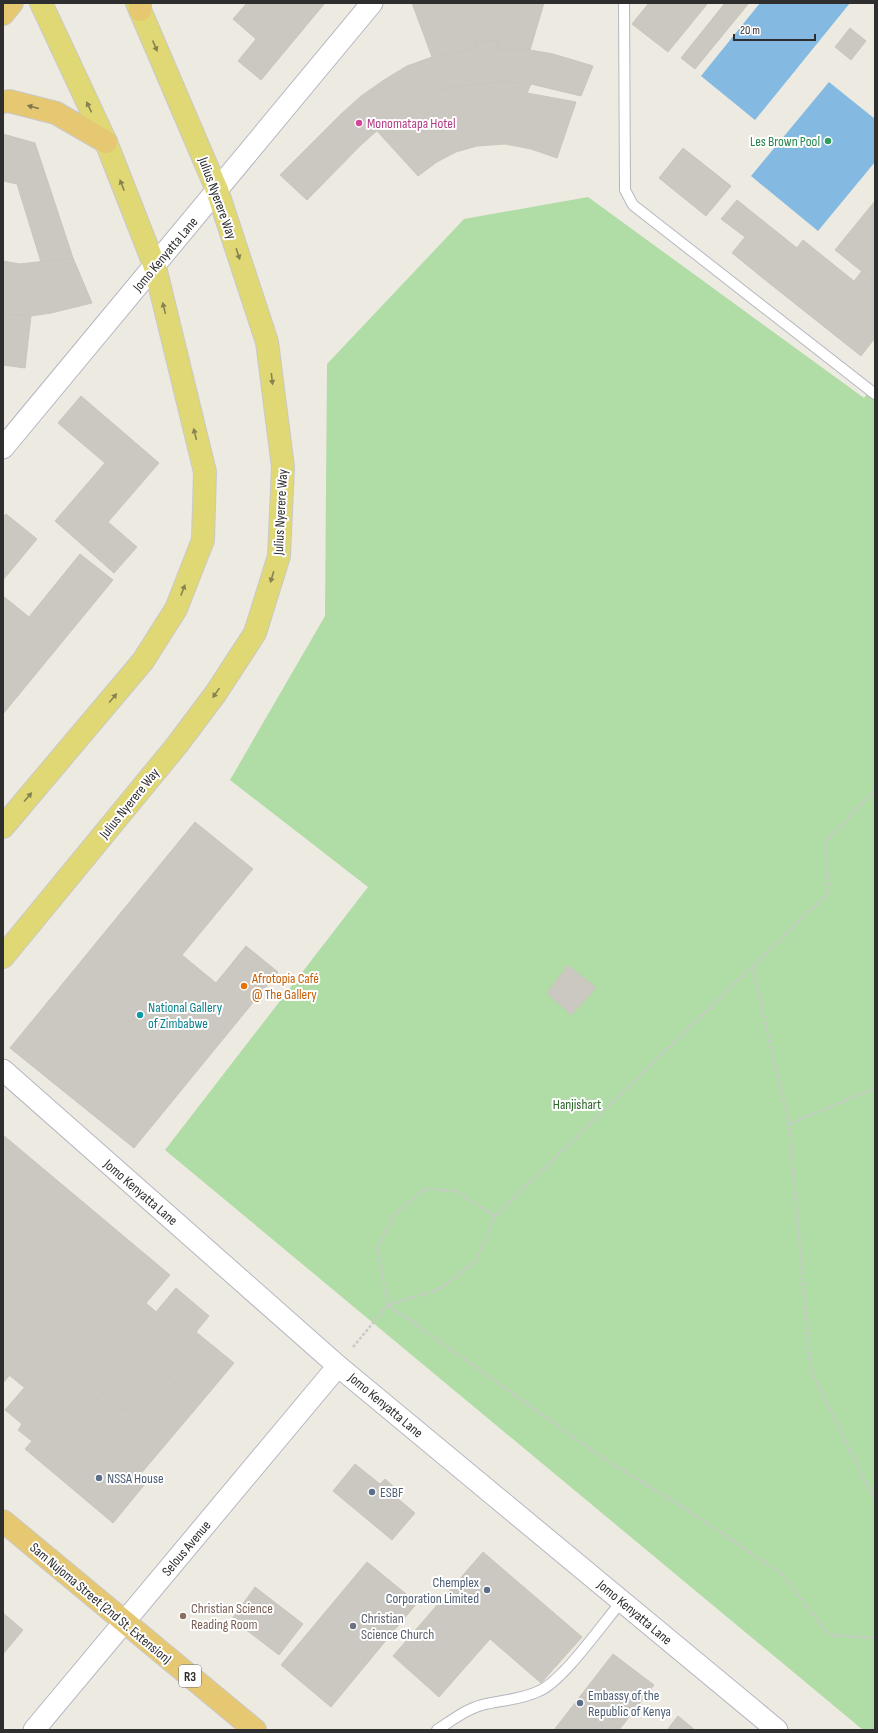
<svg xmlns="http://www.w3.org/2000/svg" width="878" height="1733" viewBox="0 0 878 1733" font-family="'Sofia Sans Condensed',sans-serif">
	<rect width="100%" height="100%" fill="#edeae2"/>
	<polygon fill="#b0dca6" points="588,197 864,398 875,384 875,1730 863,1730 165,1150 368,887 230,780 325,616 327,364 464,219"/>
	<g fill="#84bae1">
		<polygon points="760,3 850,3 755,120 701,76"/>
		<polygon points="829,82 875,119 875,162 818,231 751,176"/>
	</g>
	<g fill="#cac8c0" stroke="#c9c6bc">
		<polygon points="247,3 325,3 261,80 238,61 256,39 233,19"/>
		<polygon points="412,3 544,3 530,50 498,49 499,41 476,42 477,48 432,57"/>
		<polygon points="649,3 708,3 668,52 632,24"/>
		<polygon points="725,3 749,3 695,69 681,58"/>
		<polygon points="850,28 866,41 851,60 835,47"/>
		<polygon points="499,41 498,49 530,50 553,54 593,66 581,96 531,84 505,82 460,86 441,90 422,98 400,110 361,145 307,200 280,175 340,115 361,96 384,80 407,66 432,57 477,48 476,42"/>
		<polygon points="505,82 531,84 527,93 576,102 557,158 531,149 505,144 477,146 456,152 437,162 418,176 377,131 400,110 422,98 441,90 460,86"/>
		<polygon points="3,134 35,143 73,258 41,262 17,184 3,181"/>
		<polygon points="683,148 731,186 706,216 659,178"/>
		<polygon points="737,200 797,248 769,283 732,253 745,237 721,219"/>
		<polygon points="875,201 875,282 835,250"/>
		<polygon points="803,240 854,281 862,271 875,282 875,338 861,356 769,283"/>
		<polygon points="73,258 92,303 51,313 31,316 3,314 3,261 20,264"/>
		<polygon points="3,314 31,316 25,368 3,365"/>
		<polygon points="81,396 159,463 108,522 137,547 114,573 55,521 105,463 58,423"/>
		<polygon points="6,514 37,539 3,580 3,518"/>
		<polygon points="80,554 113,580 3,714 3,596 29,617"/>
		<polygon points="195,822 253,869 182,955 216,983 246,946 278,972 134,1148 10,1048"/>
		<polygon points="568,965 596,988 571,1015 547,993"/>
		<polygon points="3,1135 170,1275 146,1303 156,1312 176,1288 209,1316 196,1332 234,1363 193,1412 180,1402 187,1393 166,1375 158,1385 152,1380 125,1412 102,1393 81,1419 45,1389 37,1398 3,1370"/>
		<polygon points="3,1370 9,1376 3,1383"/>
		<polygon points="166,1375 187,1393 180,1402 193,1412 138,1477 145,1484 113,1523 25,1449 32,1441 18,1430 22,1424 5,1410 24,1388 37,1398 45,1389 81,1419 102,1393 125,1412 152,1380 158,1385"/>
		<polygon points="355,1464 380,1484 385,1479 401,1493 397,1498 415,1513 392,1540 333,1491"/>
		<polygon points="483,1552 582,1637 541,1683 490,1639 439,1697 393,1656"/>
		<polygon points="367,1562 417,1603 331,1707 281,1665"/>
		<polygon points="255,1587 303,1624 279,1655 232,1619"/>
		<polygon points="3,1613 23,1630 3,1654"/>
		<polygon points="613,1654 654,1685 619,1730 554,1730"/>
		<polygon points="678,1716 695,1730 667,1730"/>
	</g>
	<g fill="none" stroke-linecap="round" stroke-linejoin="round">
		<g stroke="#b6b6c0" stroke-width="12">
			<g id="service">
				<polyline points="624,3 625,190 633,205 875,394"/>
				<path d="M 437,1730 C 451,1721 466,1709 482,1705 C 501,1700 521,1700 539,1691 C 563,1681 603,1623 622,1601"/>
			</g>
		</g>
		<g stroke="#b6b6c0" stroke-width="23">
			<g id="minor">
				<polyline points="3,448 372,3"/>
				<polyline points="3,1070 338,1366 777,1730"/>
				<polyline points="34,1730 338,1366"/>
			</g>
		</g>
		<g stroke="#c9c9c9" stroke-width="24">
			<g id="primary">
				<polyline points="3,827 143,661 176,609 203,540 205,472 155,267 106,142 41,3"/>
				<polyline points="3,957 177,745 216,693 255,633 279,556 283,467 267,342 217,190 137,3"/>
			</g>
		</g>
		<g stroke="#c9c9c9" stroke-width="24">
			<g id="trunk">
				<polyline points="140,3 140,10"/>
				<polyline points="3,14 12,3"/>
				<polyline points="3,102 9,101 56,113 106,142"/>
				<polyline points="3,1521 255,1730"/>
			</g>
		</g>
		<g stroke="#c9c9c9" stroke-width="2.5" stroke-dasharray="3 2" stroke-linecap="butt">
			<polyline points="875,790 874,791 875,793"/>
			<polyline points="752,967 789,1124 811,1371 875,1501"/>
			<polyline points="789,1124 875,1088"/>
			<polyline points="495,1216 455,1191 425,1189 395,1214 377,1248 388,1305 606,1460 681,1506 782,1574 829,1635 875,1638"/>
			<polyline points="353,1347 388,1305 440,1289 476,1261 495,1216 828,893 826,841 874,791"/>
		</g>
		<use href="#service" stroke="#fff" stroke-width="10"/>
		<use href="#minor" stroke="#fff" stroke-width="21"/>
		<use href="#primary" stroke="#e0d874" stroke-width="22"/>
		<use href="#trunk" stroke="#e6c872" stroke-width="22"/>
	</g>
	<defs><path id="oneway-solid" d="M-6-.8H1V-3.2L6.5 0L1 3.2V.8H-6Z"/></defs>
	<g fill="#878351">
		<use href="#oneway-solid" transform="translate(155 46) rotate(67)"/>
		<use href="#oneway-solid" transform="translate(89 107) rotate(-115)"/>
		<use href="#oneway-solid" transform="translate(122 185) rotate(-111)"/>
		<use href="#oneway-solid" transform="translate(238 254) rotate(72)"/>
		<use href="#oneway-solid" transform="translate(164 308) rotate(-104)"/>
		<use href="#oneway-solid" transform="translate(272 379) rotate(83)"/>
		<use href="#oneway-solid" transform="translate(195 434) rotate(-104)"/>
		<use href="#oneway-solid" transform="translate(272 577) rotate(107)"/>
		<use href="#oneway-solid" transform="translate(183 590) rotate(-69)"/>
		<use href="#oneway-solid" transform="translate(216 693) rotate(125)"/>
		<use href="#oneway-solid" transform="translate(113 698) rotate(-50)"/>
		<use href="#oneway-solid" transform="translate(28 797) rotate(-49)"/>
	</g>
	<use fill="#81734d" href="#oneway-solid" transform="translate(33 107) rotate(-165)"/>
	<circle fill="#d1479c" stroke="#fff" stroke-width="1.5" cx="359" cy="123" r="4"/>
	<circle fill="#2e9e5b" stroke="#fff" stroke-width="1.5" cx="828" cy="141" r="4"/>
	<circle fill="#e8710a" stroke="#fff" stroke-width="1.5" cx="244" cy="986" r="4"/>
	<circle fill="#0f9aa8" stroke="#fff" stroke-width="1.5" cx="140" cy="1015" r="4"/>
	<g fill="#5c6f8a" stroke="#fff" stroke-width="1.5">
		<circle cx="99" cy="1478" r="4"/>
		<circle cx="372" cy="1492" r="4"/>
		<circle cx="487" cy="1590" r="4"/>
		<circle cx="580" cy="1703" r="4"/>
	</g>
	<circle fill="#8d6e63" stroke="#fff" stroke-width="1.5" cx="183" cy="1616" r="4"/>
	<circle fill="#6b7280" stroke="#fff" stroke-width="1.5" cx="353" cy="1626" r="4"/>
	<g text-anchor="middle" stroke-width="4" stroke-linejoin="round" paint-order="stroke">
		<rect fill="#fff" stroke="#6d6d6d" stroke-width="1" x="179" y="1665" width="22" height="22" rx="3"/>
		<g font-size="13" font-weight="bold" fill="#2e2e2e">
			<text x="190" y="1681">R3</text>
		</g>
		<g font-size="14" fill="#b23c85" stroke="#fff" text-anchor="start">
			<text x="367" y="128">Monomatapa Hotel</text>
		</g>
		<g font-size="14" fill="#27864d" stroke="#fff" text-anchor="end">
			<text x="820" y="146">Les Brown Pool</text>
		</g>
		<g font-size="14" fill="#2e2e2e" stroke="#fff">
			<text transform="translate(218 198) rotate(70)" y="5">Julius Nyerere Way</text>
			<text transform="translate(165 254) rotate(-50)" y="5">Jomo Kenyatta Lane</text>
			<text transform="translate(280 512) rotate(-87)" y="5">Julius Nyerere Way</text>
			<text transform="translate(129 803) rotate(-51)" y="5">Julius Nyerere Way</text>
			<text transform="translate(141 1192) rotate(41)" y="5">Jomo Kenyatta Lane</text>
			<text transform="translate(386 1405) rotate(40)" y="5">Jomo Kenyatta Lane</text>
			<text transform="translate(186 1548) rotate(-50)" y="5">Selous Avenue</text>
			<text transform="translate(101 1603) rotate(40)" y="5">Sam Nujoma Street (2nd St. Extension)</text>
			<text transform="translate(635 1612) rotate(40)" y="5">Jomo Kenyatta Lane</text>
		</g>
		<g font-size="14" fill="#c56008" stroke="#fff" text-anchor="start">
			<text x="252" y="983">Afrotopia Café<tspan x="252" dy="16">@ The Gallery</tspan></text>
		</g>
		<g font-size="14" fill="#0d838f" stroke="#fff" text-anchor="start">
			<text x="148" y="1012">National Gallery<tspan x="148" dy="16">of Zimbabwe</tspan></text>
		</g>
		<g font-size="14" fill="#286325" stroke="#fff">
			<text x="577" y="1109">Hanjishart</text>
		</g>
		<g font-size="14" fill="#4e5e75" stroke="#fff" text-anchor="start">
			<text x="107" y="1483">NSSA House</text>
			<text x="380" y="1497">ESBF</text>
			<text x="479" y="1587" text-anchor="end">Chemplex<tspan x="479" dy="16">Corporation Limited</tspan></text>
			<text x="588" y="1700">Embassy of the<tspan x="588" dy="16">Republic of Kenya</tspan></text>
		</g>
		<g font-size="14" fill="#785e54" stroke="#fff" text-anchor="start">
			<text x="191" y="1613">Christian Science<tspan x="191" dy="16">Reading Room</tspan></text>
		</g>
		<g font-size="14" fill="#5b616d" stroke="#fff" text-anchor="start">
			<text x="361" y="1623">Christian<tspan x="361" dy="16">Science Church</tspan></text>
		</g>
	</g>
	<rect width="878" height="1733" fill="none" stroke="#2e2e2e" stroke-width="8"/>
	<path d="M734 34v6h81v-6" fill="none" stroke="#2e2e2e" stroke-width="2"/>
	<text x="740" y="34" font-size="12" fill="#2e2e2e" stroke="#ffffff" stroke-width="3" paint-order="stroke">20 m</text>
</svg>
